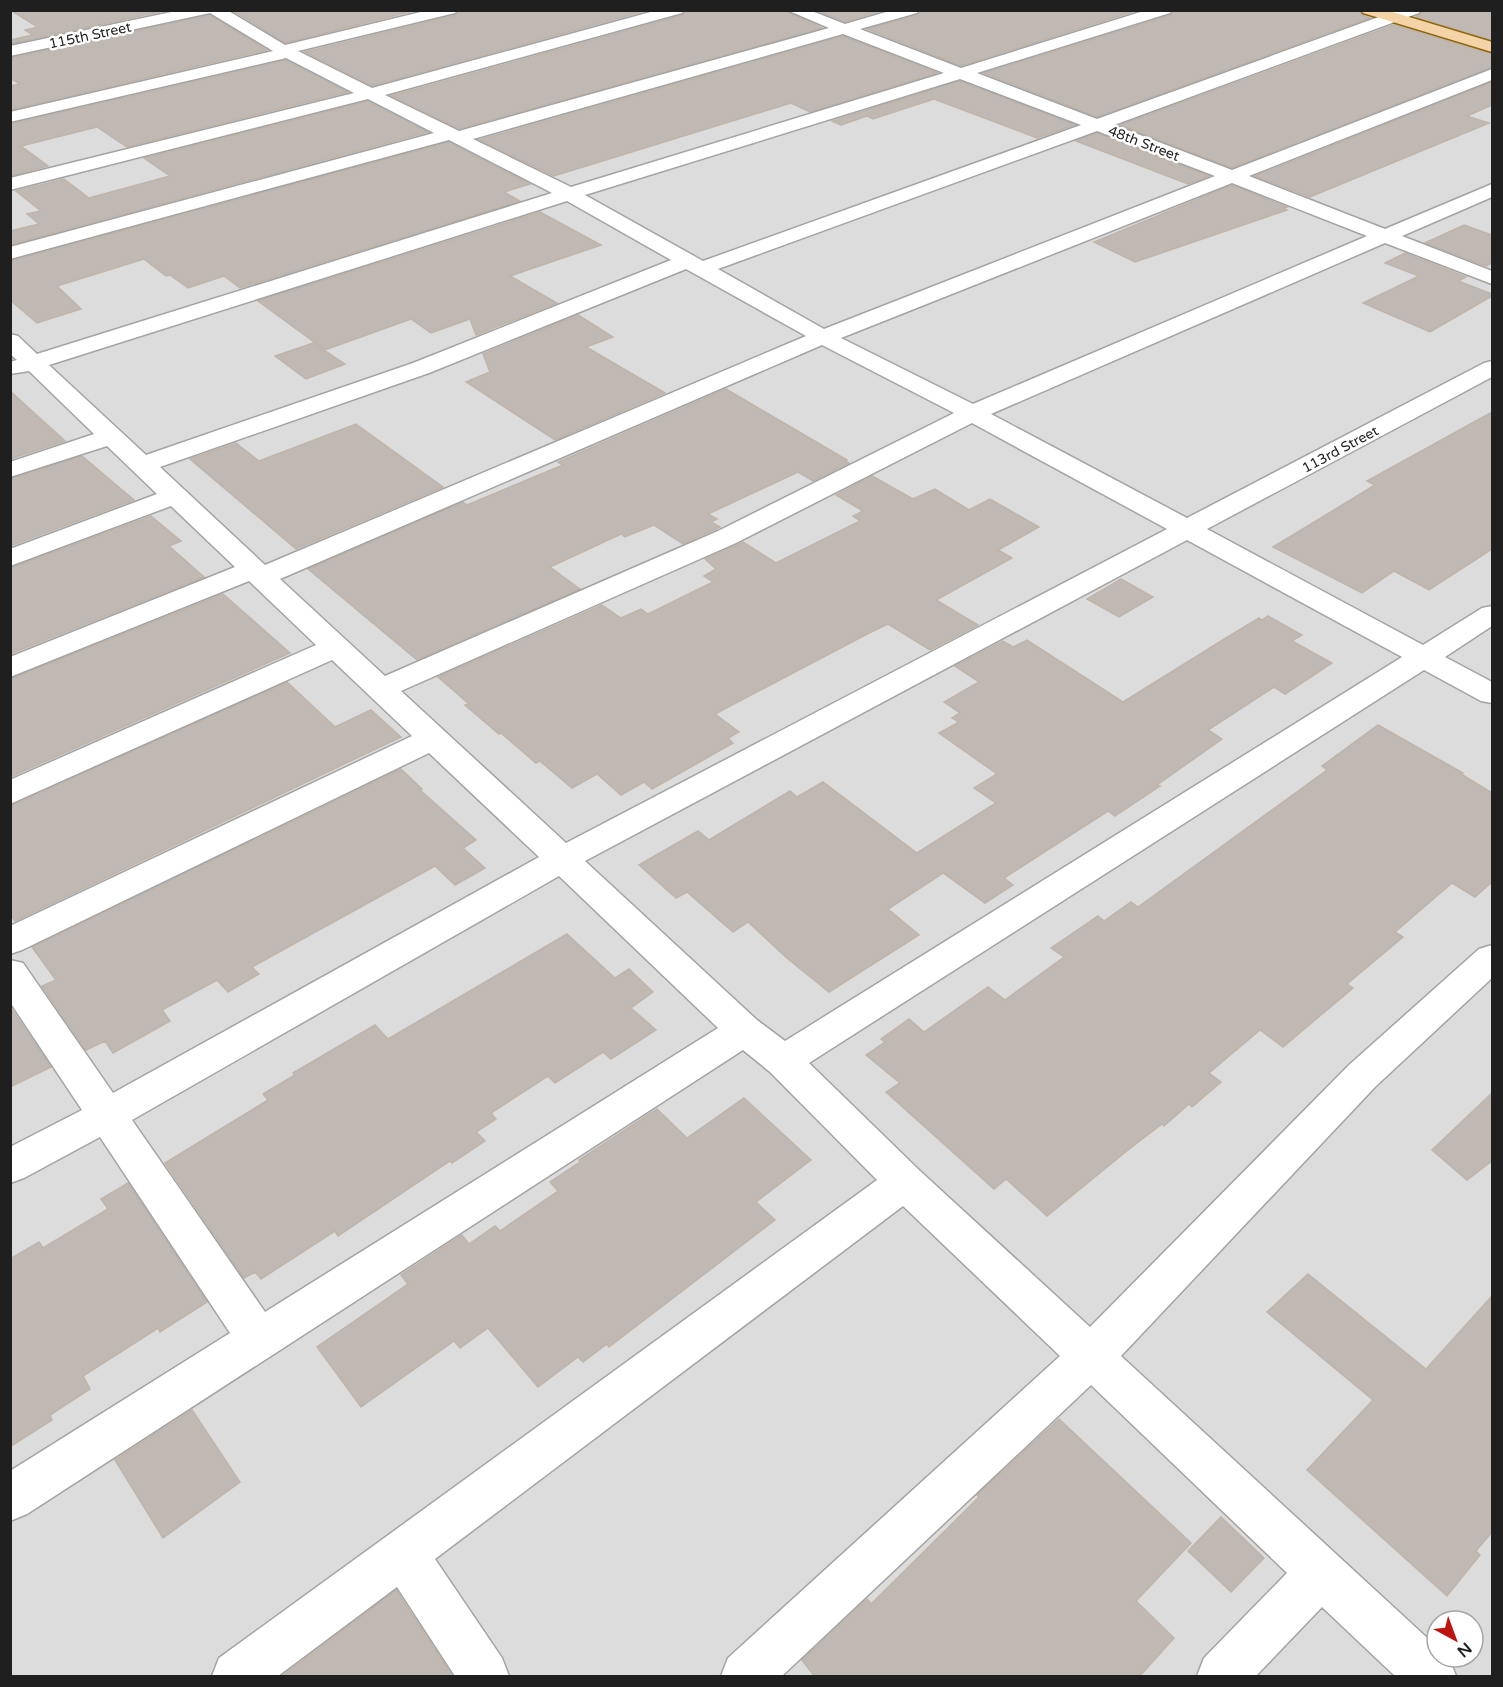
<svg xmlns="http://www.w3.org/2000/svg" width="1503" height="1687" viewBox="0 0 1503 1687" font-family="'Varela Round',sans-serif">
	<rect width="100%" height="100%" fill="#efece6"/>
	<path fill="#dddcdc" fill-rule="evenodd" d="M 11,11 L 1492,11 L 1492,1676 L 11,1676 ZM 1437,1621 L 1473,1621 L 1473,1657 L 1437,1657 Z"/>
	<g fill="#bfb8b3" stroke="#bfb4aa" stroke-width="1.5">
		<polygon points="10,10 168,10 10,44 10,40 33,35 25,30 38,27"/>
		<polygon points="232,10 417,10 285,43"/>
		<polygon points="459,10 648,10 372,86 305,52 456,15"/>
		<polygon points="686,10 785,10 822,28 459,129 391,96 683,15"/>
		<polygon points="816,10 883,10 845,22"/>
		<polygon points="921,10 1138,10 961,66 867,29 918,15"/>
		<polygon points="1174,10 1359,10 1362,15 1370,18 1097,117 984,73 1171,15"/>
		<polygon points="1423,10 1492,10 1492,40 1416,17"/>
		<polygon points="210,15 267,50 10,110 10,86 20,84 10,78 10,58"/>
		<polygon points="1394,25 1492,54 1492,67 1232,168 1120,125"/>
		<polygon points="843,36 937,73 810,112 791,103 554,176 479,140"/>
		<polygon points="286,60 348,92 127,147 97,127 21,146 48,166 10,176 10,124"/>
		<polygon points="960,81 1075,125 1037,138 934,99 873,119 867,116 841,125 832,121"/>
		<polygon points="1492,82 1492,105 1467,116 1489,123 1310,197 1255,176"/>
		<polygon points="368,101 428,132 10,245 10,231 39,224 27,214 41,211 16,191 64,179 89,198 170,176 144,158"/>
		<polygon points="1097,133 1209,176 1188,184 1076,141"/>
		<polygon points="449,142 530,184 504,192 520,201 240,288 224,276 188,288 170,275 166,276 144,259 57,286 81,309 37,323 10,300 10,261"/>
		<polygon points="1232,185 1287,207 1283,208 1287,210 1135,262 1094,242"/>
		<polygon points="540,212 601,245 510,276 557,303 476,335 470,319 431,333 411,319 325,350 258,301"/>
		<polygon points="1464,225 1492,235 1492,263 1486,266 1425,243"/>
		<polygon points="1405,253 1466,277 1458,281 1492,294 1492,296 1430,332 1363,303 1419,276 1385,263"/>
		<polygon points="578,315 613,337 586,347 665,393 555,440 466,382 490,372 483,354"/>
		<polygon points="313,343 345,364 306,379 275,356"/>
		<polygon points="726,389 847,460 845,461 849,463 813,481 798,472 708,514 717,519 711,522 720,527 683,544 654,525 625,537 621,534 550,567 580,589 417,660 308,569 463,502 467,505 563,465 558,462"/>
		<polygon points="10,391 65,441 10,459"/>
		<polygon points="1492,412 1492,549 1429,590 1394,571 1362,593 1273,547 1375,485 1367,481"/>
		<polygon points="356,424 443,487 296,549 190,459 236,443 259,461"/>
		<polygon points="82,456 134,500 10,546 10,479"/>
		<polygon points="872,476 913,499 935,489 969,510 990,499 1039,527 998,550 1012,558 936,600 978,625 930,650 888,624 869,633 715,714 739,732 728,738 733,743 652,789 644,782 621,795 597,774 572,788 540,761 536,763 501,733 499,734 465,705 469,704 438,677 602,605 621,618 641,609 648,614 713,582 704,576 716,569 705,559 743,542 776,563 860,521 853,516 863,511 836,495"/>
		<polygon points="151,516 181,541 169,546 204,577 10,654 10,568"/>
		<polygon points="1121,579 1153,597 1119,617 1087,599"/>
		<polygon points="223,594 290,653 10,777 10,679"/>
		<polygon points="1268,616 1302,635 1292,641 1332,663 1285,694 1274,687 1208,730 1222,739 1157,785 1160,786 1115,816 1108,811 1004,878 1013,885 985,903 943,873 888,909 919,935 829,992 788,959 748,922 733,932 687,892 676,898 639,865 698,831 709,840 790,791 797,797 823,782 917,853 996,803 974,788 997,774 939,733 959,722 952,718 960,713 944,702 979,682 955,666 1003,641 1013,647 1027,640 1123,702 1226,638 1259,618 1262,620"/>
		<polygon points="287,682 335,727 371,710 401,737 15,921 10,914 10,806"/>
		<polygon points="1378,725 1463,773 1461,774 1492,793 1492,882 1475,897 1452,883 1395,932 1403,937 1347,984 1353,988 1283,1047 1260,1030 1209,1073 1221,1082 1192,1107 1189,1104 1164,1126 1162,1124 1128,1150 1047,1216 1006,1179 994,1189 886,1092 900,1083 866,1055 885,1042 881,1039 909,1019 924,1032 988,987 1005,1000 1064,957 1051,948 1098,916 1104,921 1131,902 1138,907 1327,770 1322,766"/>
		<polygon points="401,769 422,789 420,790 476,840 463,848 485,868 455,885 435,866 252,967 259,974 228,992 217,980 162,1010 170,1021 113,1053 105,1041 86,1050 42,986 56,980 32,947"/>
		<polygon points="567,934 615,978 629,969 653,992 631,1008 656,1030 611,1059 603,1052 555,1083 548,1076 491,1113 496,1119 476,1132 485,1141 452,1163 450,1161 338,1236 335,1231 261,1279 255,1272 244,1278 165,1163 268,1100 263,1094 295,1075 293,1073 375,1025 388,1039"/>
		<polygon points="10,1007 51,1067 10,1087"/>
		<polygon points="1492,1093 1492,1161 1467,1180 1432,1150"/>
		<polygon points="744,1098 811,1160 756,1202 775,1220 609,1347 607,1344 583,1362 578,1357 538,1387 488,1328 460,1348 454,1341 361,1407 317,1347 408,1284 401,1275 462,1235 469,1244 495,1226 500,1231 558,1191 550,1182 580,1162 579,1160 657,1109 687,1138"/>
		<polygon points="128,1183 207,1302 160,1332 158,1328 83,1376 90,1389 50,1415 52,1420 10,1447 10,1259 39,1242 43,1248 108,1209 101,1199"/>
		<polygon points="1308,1274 1426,1369 1492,1296 1492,1532 1476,1551 1480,1555 1447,1596 1307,1470 1373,1400 1267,1312"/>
		<polygon points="192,1410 240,1482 163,1538 115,1460"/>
		<polygon points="1059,1419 1191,1543 1136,1601 1174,1638 1139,1677 815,1677 802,1660 867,1599 871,1604 979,1497 977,1495"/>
		<polygon points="1221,1517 1264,1558 1231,1592 1188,1551"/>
		<polygon points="396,1590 453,1677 281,1677"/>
	</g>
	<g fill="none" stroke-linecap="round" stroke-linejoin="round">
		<g stroke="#a3a3a3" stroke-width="3">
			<path id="minor" d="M 181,10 L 227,10 L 285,45 L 429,10 L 457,10 L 455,13 L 298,51 L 372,88 L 658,10 L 684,10 L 682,13 L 385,95 L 459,131 L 829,28 L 787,10 L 809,10 L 845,24 L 893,10 L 919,10 L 917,13 L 860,29 L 961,68 L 1147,10 L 1172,10 L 1170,13 L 977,73 L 1097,119 L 1398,10 L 1421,10 L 1419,13 L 1114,125 L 1232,170 L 1492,69 L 1492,80 L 1249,176 L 1385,229 L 1492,184 L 1492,197 L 1402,236 L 1492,271 L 1492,284 L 1385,243 L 991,414 L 1187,518 L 1484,363 L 1492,361 L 1492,377 L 1207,529 L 1423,645 L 1482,608 L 1492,606 L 1492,626 L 1445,657 L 1492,682 L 1492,703 L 1481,701 L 1424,670 L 809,1063 L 919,1170 L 1090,1327 L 1349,1065 L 1479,949 L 1492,945 L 1492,978 L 1375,1087 L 1121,1356 L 1437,1647 L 1437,1657 L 1449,1658 L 1456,1676 L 1395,1676 L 1322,1607 L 1256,1676 L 1197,1676 L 1204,1658 L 1287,1573 L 1091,1385 L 782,1676 L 721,1676 L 728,1658 L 1060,1356 L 903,1206 L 435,1559 L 502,1658 L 509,1676 L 455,1676 L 397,1587 L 278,1676 L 212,1676 L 219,1658 L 877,1180 L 770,1072 L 743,1050 L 27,1514 L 10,1521 L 10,1471 L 230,1333 L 100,1137 L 24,1178 L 10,1183 L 10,1147 L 82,1110 L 10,1002 L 10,960 L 23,963 L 113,1093 L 539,857 L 429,753 L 22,950 L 10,954 L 10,926 L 412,736 L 332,660 L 10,804 L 10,780 L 316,645 L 249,581 L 10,677 L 10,657 L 235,567 L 171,506 L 10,566 L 10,549 L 157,494 L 107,446 L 10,477 L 10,462 L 94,434 L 29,371 L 10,374 L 10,362 L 17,360 L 10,354 L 10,334 L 18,336 L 37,354 L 552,193 L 449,140 L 10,259 L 10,247 L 434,133 L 368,99 L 10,190 L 10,178 L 354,93 L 286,58 L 10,122 L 10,112 L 273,51 L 210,13 L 10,56 L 10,46 ZM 843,34 L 944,73 L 571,187 L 473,139 ZM 960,79 L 1081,125 L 703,261 L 585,195 ZM 1097,131 L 1215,176 L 824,329 L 718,269 ZM 1232,183 L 1367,236 L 973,404 L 841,338 ZM 567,201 L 671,260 L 413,363 L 146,455 L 49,365 ZM 686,269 L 806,336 L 265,565 L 160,467 L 429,373 ZM 822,345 L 954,413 L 718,531 L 385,676 L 280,579 ZM 972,423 L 1167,529 L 566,843 L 401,691 L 736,543 ZM 1187,540 L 1402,657 L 785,1041 L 757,1020 L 585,861 ZM 559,876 L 718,1028 L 265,1312 L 132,1120 Z"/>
		</g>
		<g stroke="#8e650c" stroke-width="3">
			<polygon id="major" points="1361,10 1386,10 1492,42 1492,52 1363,13"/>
		</g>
		<use href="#minor" fill="#fff" fill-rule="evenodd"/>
		<use href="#major" fill="#f4d4a6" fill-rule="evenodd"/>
	</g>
	<g text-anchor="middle" stroke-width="5" stroke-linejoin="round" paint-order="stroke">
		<g font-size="14" fill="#1f1f1f" stroke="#fff">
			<text transform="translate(90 35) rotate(-12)" y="5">115th Street</text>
			<text transform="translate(1144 143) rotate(21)" y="5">48th Street</text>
			<text transform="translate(1340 449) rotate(-28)" y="5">113rd Street</text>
		</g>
	</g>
	<rect width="1503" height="1687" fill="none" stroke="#1f1f1f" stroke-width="24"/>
	<g transform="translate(1455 1639) rotate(139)"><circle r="28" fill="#ffffff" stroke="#a5a5a5" stroke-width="1.5"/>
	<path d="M0-4.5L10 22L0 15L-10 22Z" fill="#be1410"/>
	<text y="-9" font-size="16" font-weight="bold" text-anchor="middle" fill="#1f1f1f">N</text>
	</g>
</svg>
